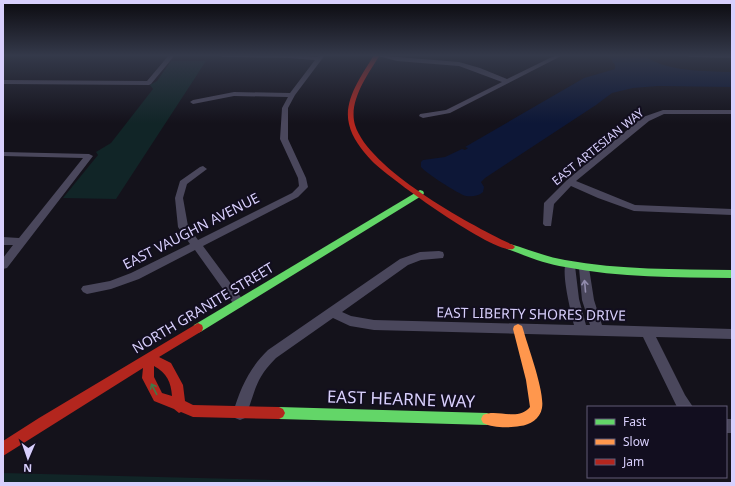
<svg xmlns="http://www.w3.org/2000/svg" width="735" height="486" viewBox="0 0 735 486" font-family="'Noto Sans',sans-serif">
	<rect width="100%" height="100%" fill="#14121b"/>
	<g fill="#112527">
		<polygon points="171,61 206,61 116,199 63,198 98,155 96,152 111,143 153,89 150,85 157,81"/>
		<polygon points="3,473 396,483 3,483"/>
	</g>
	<path fill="#0d1737" d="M 608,55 L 644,55 C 664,72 707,71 732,72 L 732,87 L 658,86 L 633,88 L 612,93 L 596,105 L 485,178 L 481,182 L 484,187 L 483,192 C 479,196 471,197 466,196 C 458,194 426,173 421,167 L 421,162 L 423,160 L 445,157 L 462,149 L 465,150 L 468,148 L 465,147 L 584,78 L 615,69 L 615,65 Z"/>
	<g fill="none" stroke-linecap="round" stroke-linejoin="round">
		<g fill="#4a475c" fill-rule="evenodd">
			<polygon points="169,55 175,55 151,84 149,85 3,84 3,80 147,81"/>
			<polygon points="220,55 296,55 317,57 319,55 325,55 295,95 288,108 288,139 306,178 308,187 298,197 203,246 243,300 245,303 243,306 239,308 235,306 195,250 139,279 111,289 87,294 83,292 81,289 83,286 110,281 131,273 190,244 178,227 175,198 180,181 200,167 203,166 207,169 187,184 183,198 188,226 198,240 292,193 299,186 298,178 280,139 282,108 288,97 234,96 193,104 190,102 193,100 234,92 290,93 315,60 289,58 223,57"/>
			<polygon points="374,55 459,62 480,68 507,79 556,55 563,55 450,113 423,118 419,116 420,114 446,110 502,82 459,66 397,61"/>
			<polygon points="686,55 732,55 732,58 689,57"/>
			<polygon points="663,110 732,110 732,114 664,114 649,121 576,181 635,205 732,209 732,215 634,211 598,198 571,186 554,204 551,226 545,226 543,224 544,203 567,180 643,117"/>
			<polygon points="3,152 89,154 93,156 7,268 3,269 3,258 13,245 3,245 3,237 19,238 83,158 3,156"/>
			<path d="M 439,251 L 443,252 L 444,255 L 443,258 L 421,260 L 408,265 L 342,312 L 351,316 L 374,320 L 574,325 C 571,313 561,273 566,263 L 570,262 L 574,263 L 575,266 L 579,299 L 586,325 L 590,325 L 582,300 L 579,268 L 580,265 L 584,264 L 588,265 L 589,268 L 594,300 L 602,325 L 732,329 L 732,339 L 656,337 L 685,395 L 693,407 L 677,407 L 643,337 L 374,330 L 350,326 L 333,318 L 276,358 C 254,380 256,391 245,418 L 240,420 L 235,418 L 233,413 C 240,389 249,368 268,350 L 400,259 L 420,252 Z"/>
			<rect x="726" y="419" width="6" height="14"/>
		</g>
		<g fill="#63d668" fill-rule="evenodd">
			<polygon points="420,190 423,191 424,193 423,195 202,331 198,333 194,331 193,328 194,325"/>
			<path d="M 510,244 C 528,249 546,257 565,260 C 620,270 676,269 732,270 L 732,278 C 676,277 620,278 565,267 C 545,264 526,256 507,249 L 505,247 L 507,245 Z"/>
			<polygon points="279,407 487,413 491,415 493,419 491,423 487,425 279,419 275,417 273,413 275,409"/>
		</g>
		<path fill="#ff974d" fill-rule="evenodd" d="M 518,324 L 522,326 L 523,329 C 528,347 545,392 542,408 C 540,419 530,425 520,426 C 509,428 493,428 483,423 L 481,419 L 483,415 C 497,408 518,422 530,407 L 526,380 L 513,329 L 514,326 Z"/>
		<g fill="#b3261e" fill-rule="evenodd">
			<path d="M 374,55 L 380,55 C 368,74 348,101 355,125 C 369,170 472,226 513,245 L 515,247 L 513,249 C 495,255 387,177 371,160 C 362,150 352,138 349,124 C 343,100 362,75 374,55 Z"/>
			<path d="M 198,323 L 202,325 L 203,328 L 202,331 L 159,357 L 171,363 L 183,385 L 185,401 L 193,405 L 279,407 L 283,409 L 285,413 L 283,417 L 279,419 L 193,417 L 181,412 L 179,413 L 174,409 L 154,401 L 142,378 L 143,368 L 3,456 L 3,441 L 39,418 ZM 154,366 C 167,373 171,382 172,396 L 162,393 L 154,377 Z"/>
		</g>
	</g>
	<defs><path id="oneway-shaft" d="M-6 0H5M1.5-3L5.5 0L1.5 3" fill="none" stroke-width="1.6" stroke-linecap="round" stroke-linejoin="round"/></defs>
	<use stroke="#918bac" href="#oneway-shaft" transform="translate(585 286) rotate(-95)"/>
	<use stroke="#3f7c47" href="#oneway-shaft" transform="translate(154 389) rotate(-117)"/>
	<linearGradient id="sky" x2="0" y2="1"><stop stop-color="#0b0a0f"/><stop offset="0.45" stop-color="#34394a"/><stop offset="1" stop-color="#34394a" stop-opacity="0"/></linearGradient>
	<rect width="735" height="123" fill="url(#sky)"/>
	<g text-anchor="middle" stroke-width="4" stroke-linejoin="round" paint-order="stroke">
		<g font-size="12" fill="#d8cffc" stroke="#120e1f">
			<text transform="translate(598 147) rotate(-39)" y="4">EAST ARTESIAN WAY</text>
		</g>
		<g font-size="14" fill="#d8cffc" stroke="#120e1f">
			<text transform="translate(191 231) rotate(-27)" y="5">EAST VAUGHN AVENUE</text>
			<text transform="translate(203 308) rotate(-31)" y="5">NORTH GRANITE STREET</text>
			<text transform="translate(531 314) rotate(1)" y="5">EAST LIBERTY SHORES DRIVE</text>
		</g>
		<g font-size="17" fill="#d8cffc" stroke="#120e1f">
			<text transform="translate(401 399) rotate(2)" y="6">EAST HEARNE WAY</text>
		</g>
	</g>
	<rect width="735" height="486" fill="none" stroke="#d8cffc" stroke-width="8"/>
	<rect x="587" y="406" width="140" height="72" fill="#120e1f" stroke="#615b77"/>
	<rect x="595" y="419" width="20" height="6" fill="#63d668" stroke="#615b77"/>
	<text x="623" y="426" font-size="12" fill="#d8cffc">Fast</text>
	<rect x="595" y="439" width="20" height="6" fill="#ff974d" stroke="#615b77"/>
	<text x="623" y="446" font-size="12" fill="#d8cffc">Slow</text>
	<rect x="595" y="459" width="20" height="6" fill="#b3261e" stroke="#615b77"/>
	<text x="623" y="466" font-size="12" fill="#d8cffc">Jam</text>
	<g transform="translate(28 458) rotate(182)" stroke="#120e1f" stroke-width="3" paint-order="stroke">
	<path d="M0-3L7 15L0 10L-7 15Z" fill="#d8cffc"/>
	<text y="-6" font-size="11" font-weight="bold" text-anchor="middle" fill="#d8cffc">N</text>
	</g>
</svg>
